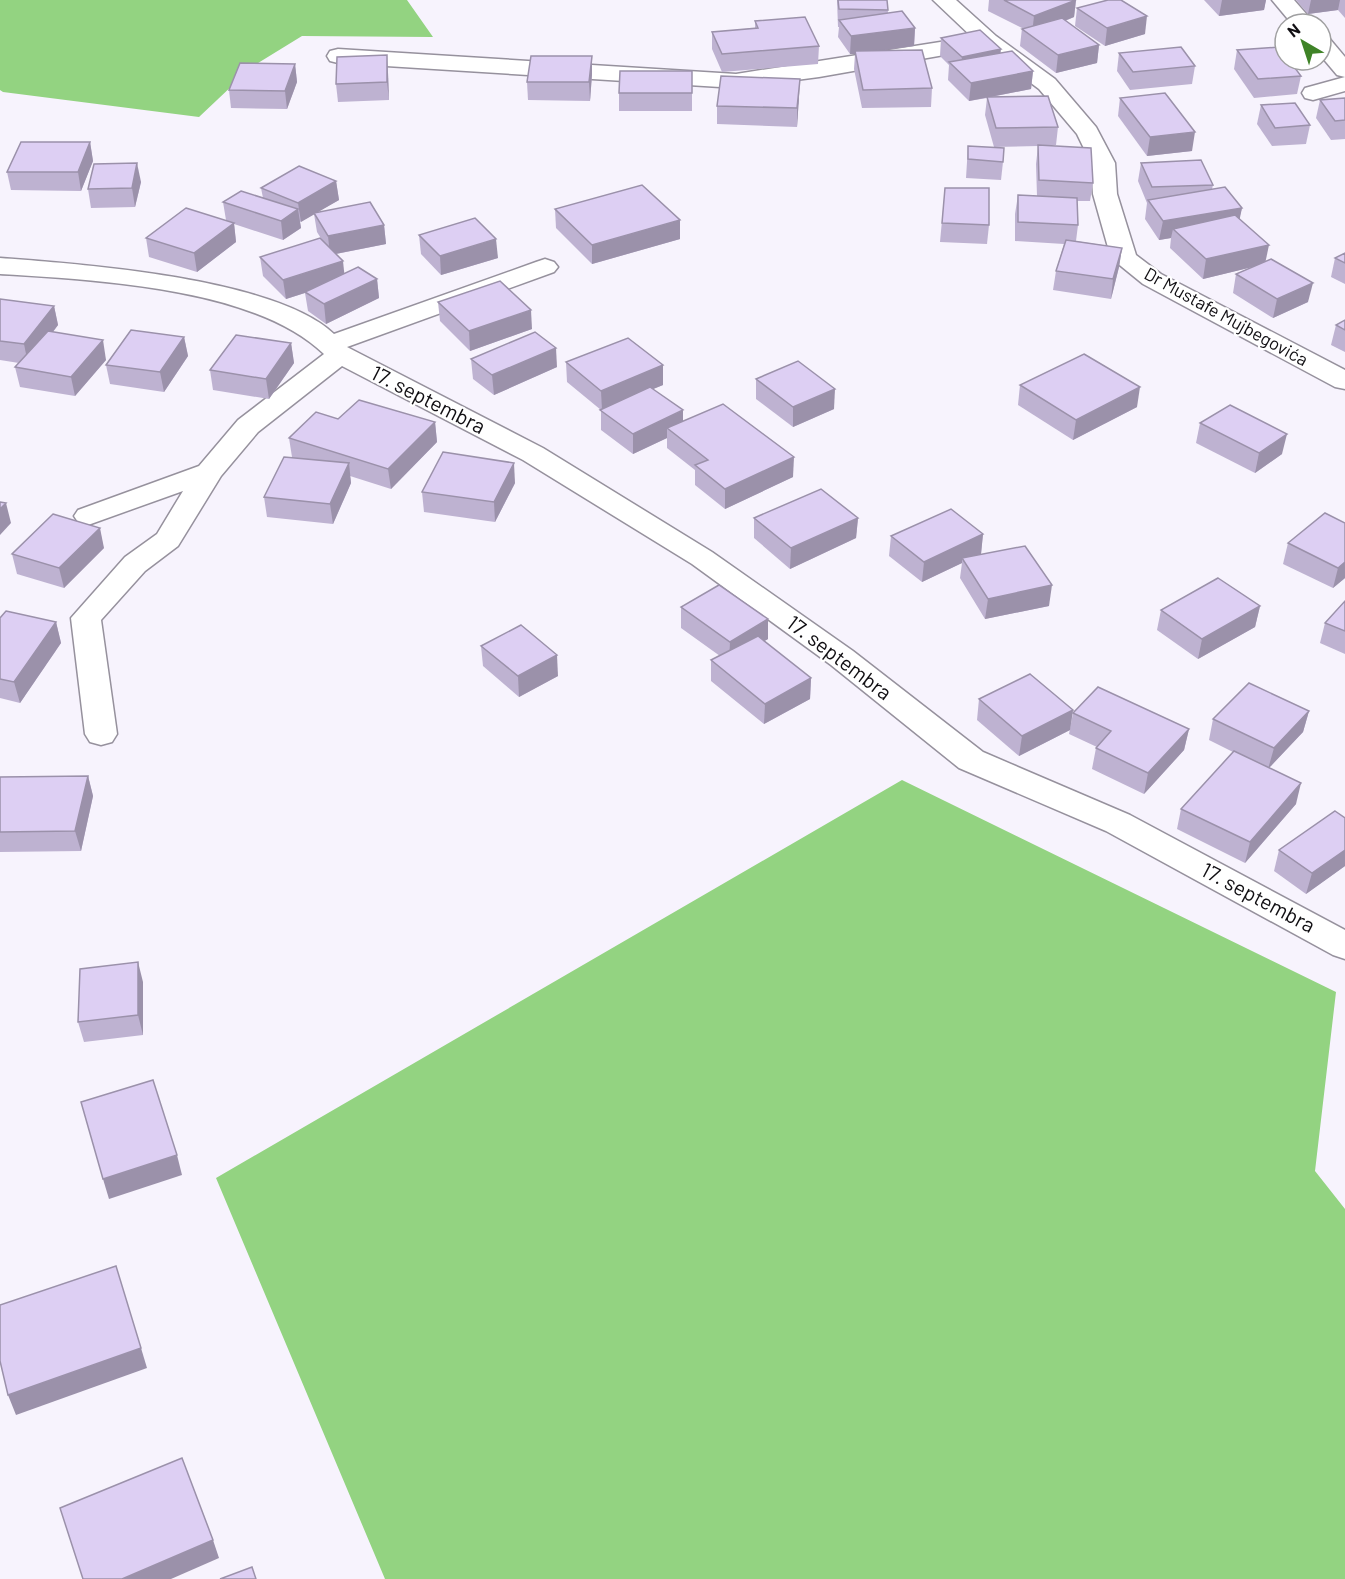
<svg xmlns="http://www.w3.org/2000/svg" width="1345" height="1579" viewBox="0 0 1345 1579" font-family="Barlow,sans-serif">
	<rect width="100%" height="100%" fill="#f7f3fd"/>
	<g fill="#93d381">
		<polygon points="0,0 407,0 433,37 302,36 253,66 199,117 3,92 0,90"/>
		<polygon points="902,780 1336,992 1315,1171 1345,1209 1345,1579 385,1579 216,1178"/>
	</g>
	<g fill="none" stroke-linecap="round" stroke-linejoin="round">
		<g stroke="#96919d" stroke-width="3">
			<g id="minor">
				<polygon points="933,0 956,0 996,36 1055,79 1096,127 1115,163 1117,194 1136,255 1161,274 1345,370 1345,389 1335,387 1143,284 1111,258 1093,194 1091,163 1077,134 1039,89 984,48 819,77 736,88 338,63 330,61 327,56 330,51 338,49 736,74 972,37"/>
				<polygon points="1272,0 1294,0 1315,24 1292,24"/>
				<polygon points="1321,36 1329,38 1345,57 1345,77 1337,75 1321,56"/>
				<polygon points="1345,77 1345,91 1313,100 1305,98 1302,93 1305,88"/>
				<path d="M 0,258 C 82,264 275,278 334,334 L 536,262 L 545,259 L 554,262 L 558,267 L 554,272 L 347,347 L 543,448 L 712,552 L 853,651 L 983,752 L 1130,815 L 1345,930 L 1345,959 L 1333,955 L 1106,831 L 959,768 L 831,665 L 692,564 L 523,460 L 342,366 L 258,432 L 221,476 L 178,546 L 145,571 L 101,620 L 117,734 L 112,742 L 101,745 L 90,742 L 85,734 L 71,618 L 125,557 L 157,534 L 183,491 L 88,525 L 78,522 L 74,516 L 78,510 L 199,466 L 238,420 L 324,354 C 255,287 94,280 0,274 Z"/>
			</g>
		</g>
		<use href="#minor" fill="#fff" fill-rule="evenodd"/>
	</g>
	<g fill="#beb2d1">
		<polygon points="837,0 887,0 888,13 915,28 914,46 880,50 932,88 931,107 862,108 854,69 855,54 850,54 838,37 839,27 838,27"/>
		<polygon points="989,0 1076,0 1074,17 1065,21 1099,45 1097,63 1056,73 1020,46 1022,28 988,11"/>
		<polygon points="1204,0 1266,0 1264,10 1219,16"/>
		<polygon points="1296,0 1345,0 1345,18 1338,10 1308,14"/>
		<polygon points="1077,8 1145,34 1105,46 1075,26"/>
		<polygon points="755,21 819,46 818,64 722,72 712,49 712,32 755,28"/>
		<polygon points="941,38 1001,53 1033,71 1031,89 991,97 1058,127 1056,145 1049,145 1093,183 1090,201 1077,201 1078,225 1076,241 1122,248 1119,267 1111,299 1053,290 1056,271 1064,244 1015,241 1015,214 1018,195 1037,196 1036,164 1038,146 994,147 985,115 987,98 969,101 948,80 949,65 940,56"/>
		<polygon points="1237,50 1301,76 1297,94 1254,98 1234,69"/>
		<polygon points="1119,53 1195,66 1192,84 1130,90 1117,71"/>
		<polygon points="295,64 297,82 287,109 231,108 229,90"/>
		<polygon points="692,71 692,111 619,111 619,93"/>
		<polygon points="388,73 389,100 338,102 336,84"/>
		<polygon points="592,74 590,101 528,100 527,82"/>
		<polygon points="799,97 797,127 717,124 717,106"/>
		<polygon points="1120,98 1192,151 1147,156 1118,116"/>
		<polygon points="1345,98 1345,139 1331,140 1316,118 1320,100"/>
		<polygon points="1261,105 1310,125 1306,144 1272,146 1257,124"/>
		<polygon points="90,142 93,161 81,191 11,190 7,172"/>
		<polygon points="968,146 1003,162 1001,180 966,178"/>
		<polygon points="1141,163 1213,185 1212,189 1242,208 1239,219 1265,261 1308,302 1273,318 1233,293 1236,274 1252,267 1203,279 1170,248 1171,238 1159,240 1145,219 1147,203 1138,181"/>
		<polygon points="336,181 339,200 317,212 384,225 386,244 336,254 344,274 377,279 379,298 326,324 308,311 305,293 286,299 263,276 260,257 322,240 317,232 314,214 300,222 301,228 283,240 234,224 236,242 197,272 149,257 146,238 226,220 223,202 263,198 261,188"/>
		<polygon points="141,182 135,207 91,208 88,189"/>
		<polygon points="945,188 989,225 987,244 940,242"/>
		<polygon points="555,209 680,220 680,239 592,264 556,228"/>
		<polygon points="419,235 498,258 441,275 421,254"/>
		<polygon points="1345,253 1345,284 1331,277 1335,258"/>
		<polygon points="0,299 54,306 58,325 53,332 106,360 75,396 20,387 15,367 19,363 0,360"/>
		<polygon points="438,302 532,329 470,351 440,321"/>
		<polygon points="1345,320 1345,352 1331,345 1336,325"/>
		<polygon points="184,337 188,356 164,392 110,384 106,365"/>
		<polygon points="291,343 294,363 269,399 213,390 210,370"/>
		<polygon points="471,359 557,367 494,395 473,379"/>
		<polygon points="566,362 663,365 663,385 653,389 683,421 793,477 725,509 695,485 695,470 667,448 667,438 633,454 601,430 601,410 567,382"/>
		<polygon points="756,379 834,409 793,427 756,399"/>
		<polygon points="1020,385 1137,407 1073,440 1018,405"/>
		<polygon points="338,419 435,422 437,442 391,489 350,476 351,483 333,524 267,517 264,497 292,457 289,438"/>
		<polygon points="1200,423 1282,454 1255,473 1196,443"/>
		<polygon points="515,483 495,522 424,512 422,492"/>
		<polygon points="754,518 858,518 856,538 790,569 754,538"/>
		<polygon points="1345,523 1345,578 1333,588 1283,564 1288,543"/>
		<polygon points="983,534 981,554 979,555 1049,606 985,619 960,578 962,563 922,582 889,556 891,536"/>
		<polygon points="104,548 64,588 17,574 12,554"/>
		<polygon points="1345,601 1345,654 1320,643 1325,623"/>
		<polygon points="1260,606 1255,627 1198,659 1157,630 1161,610"/>
		<polygon points="681,607 768,639 764,641 811,678 810,699 764,724 711,681 711,660 720,656 681,628"/>
		<polygon points="0,618 56,622 61,643 20,703 0,698"/>
		<polygon points="481,646 558,676 519,697 483,666"/>
		<polygon points="979,699 1073,710 1070,730 1019,756 977,720"/>
		<polygon points="1309,711 1303,732 1269,768 1296,804 1245,863 1177,829 1181,809 1233,752 1209,740 1213,719"/>
		<polygon points="1073,713 1189,729 1184,750 1144,794 1092,769 1096,748 1097,747 1069,734"/>
		<polygon points="88,776 93,796 81,851 0,852 0,777"/>
		<polygon points="1345,818 1345,866 1306,894 1274,871 1279,850"/>
		<polygon points="143,982 143,1035 84,1042 78,1022"/>
	</g>
	<g fill="#9b91aa">
		<polygon points="1076,0 1074,17 1032,34 1034,16"/>
		<polygon points="1222,0 1266,0 1264,10 1219,16"/>
		<polygon points="1311,0 1340,0 1338,10 1308,14"/>
		<polygon points="1147,16 1145,34 1105,46 1107,28"/>
		<polygon points="915,28 914,46 855,54 855,51 855,54 850,54 851,36"/>
		<polygon points="1099,45 1097,63 1056,73 1058,55"/>
		<polygon points="1001,49 999,67 960,73 962,57"/>
		<polygon points="387,55 388,73 389,100 387,82"/>
		<polygon points="592,56 592,74 590,101 589,82"/>
		<polygon points="295,64 297,82 287,109 285,91"/>
		<polygon points="1033,71 1031,89 969,101 971,83"/>
		<polygon points="800,79 799,97 797,127 797,108"/>
		<polygon points="1195,132 1192,151 1147,156 1150,137"/>
		<polygon points="90,142 93,161 81,191 78,172"/>
		<polygon points="137,163 141,182 135,207 132,188"/>
		<polygon points="336,181 339,200 301,222 298,203"/>
		<polygon points="1242,208 1238,227 1173,229 1171,238 1159,240 1163,221"/>
		<polygon points="298,209 301,228 283,240 281,221"/>
		<polygon points="680,220 680,239 592,264 592,245"/>
		<polygon points="234,223 236,242 197,272 194,253"/>
		<polygon points="384,225 386,244 330,255 328,236"/>
		<polygon points="496,239 498,258 441,275 440,256"/>
		<polygon points="1269,245 1265,264 1203,279 1206,259"/>
		<polygon points="1122,248 1119,267 1111,299 1113,279"/>
		<polygon points="343,261 345,280 286,299 283,280"/>
		<polygon points="377,279 379,298 326,324 324,304"/>
		<polygon points="1313,283 1308,302 1273,318 1277,299"/>
		<polygon points="54,306 58,325 28,364 24,344"/>
		<polygon points="531,310 532,329 470,351 469,331"/>
		<polygon points="184,337 188,356 164,392 160,372"/>
		<polygon points="103,340 106,360 75,396 71,377"/>
		<polygon points="291,343 294,363 269,399 266,379"/>
		<polygon points="556,348 557,367 494,395 492,375"/>
		<polygon points="663,365 663,385 602,410 601,391"/>
		<polygon points="1140,387 1137,407 1073,440 1076,420"/>
		<polygon points="835,389 834,409 793,427 793,407"/>
		<polygon points="683,410 683,430 667,428 667,438 633,454 633,434"/>
		<polygon points="435,422 437,442 391,489 388,469"/>
		<polygon points="1287,434 1282,454 1255,473 1259,453"/>
		<polygon points="794,457 793,477 725,509 725,489"/>
		<polygon points="349,463 351,483 333,524 330,504"/>
		<polygon points="514,463 515,483 495,522 494,502"/>
		<polygon points="6,503 11,523 0,535 0,509"/>
		<polygon points="858,518 856,538 790,569 791,548"/>
		<polygon points="100,528 104,548 64,588 59,568"/>
		<polygon points="983,534 981,554 964,562 962,558 962,563 922,582 924,562"/>
		<polygon points="1345,562 1345,578 1333,588 1338,568"/>
		<polygon points="1052,585 1049,606 985,619 988,599"/>
		<polygon points="1260,606 1255,627 1198,659 1202,639"/>
		<polygon points="768,619 768,639 729,662 730,642"/>
		<polygon points="56,622 61,643 20,703 14,682"/>
		<polygon points="557,655 558,676 519,697 518,676"/>
		<polygon points="811,678 810,699 764,724 765,704"/>
		<polygon points="1073,710 1070,730 1019,756 1022,736"/>
		<polygon points="1309,711 1303,732 1268,769 1274,748"/>
		<polygon points="1189,729 1184,750 1144,794 1148,773"/>
		<polygon points="88,776 93,796 81,851 75,831"/>
		<polygon points="1301,783 1296,804 1245,863 1250,842"/>
		<polygon points="1345,850 1345,866 1306,894 1312,873"/>
		<polygon points="138,962 143,982 143,1035 138,1015"/>
		<polygon points="177,1155 182,1175 109,1199 103,1179"/>
		<polygon points="141,1348 147,1368 16,1415 8,1395"/>
		<polygon points="213,1540 219,1558 171,1579 122,1579"/>
	</g>
	<g fill="#ddcff3" stroke="#9b91aa" stroke-width="1.5">
		<polygon points="838,0 887,0 888,10 839,9"/>
		<polygon points="1004,0 1076,0 1034,16"/>
		<polygon points="1108,0 1121,0 1147,16 1107,28 1077,8"/>
		<polygon points="902,11 915,28 851,36 839,20"/>
		<polygon points="805,17 819,46 722,54 712,32 758,28 755,21"/>
		<polygon points="1062,18 1099,45 1058,55 1022,29"/>
		<polygon points="980,30 1001,49 962,57 941,38"/>
		<polygon points="1181,47 1195,66 1133,72 1119,53"/>
		<polygon points="1280,47 1285,54 1285,60 1289,60 1301,76 1258,79 1237,50"/>
		<polygon points="922,50 932,88 863,90 855,51"/>
		<polygon points="1012,51 1033,71 971,83 949,62"/>
		<polygon points="387,55 387,82 336,84 337,57"/>
		<polygon points="531,56 592,56 589,82 527,82"/>
		<polygon points="240,63 295,64 285,91 229,90"/>
		<polygon points="620,71 692,71 692,93 619,93"/>
		<polygon points="721,76 800,79 797,108 717,106"/>
		<polygon points="1165,93 1195,132 1150,137 1120,98"/>
		<polygon points="1048,96 1058,127 996,128 987,97"/>
		<polygon points="1345,98 1345,120 1335,121 1320,100"/>
		<polygon points="1295,103 1310,125 1275,128 1261,105"/>
		<polygon points="21,142 90,142 78,172 7,172"/>
		<polygon points="1038,145 1091,148 1093,183 1039,180"/>
		<polygon points="968,146 1004,148 1003,162 968,159"/>
		<polygon points="1201,160 1213,185 1152,187 1141,163"/>
		<polygon points="137,163 132,188 88,189 94,164"/>
		<polygon points="299,166 336,181 298,203 261,188"/>
		<polygon points="642,185 680,220 592,245 555,209"/>
		<polygon points="1225,187 1242,208 1163,221 1148,200"/>
		<polygon points="945,188 989,188 989,225 942,223"/>
		<polygon points="241,191 298,209 281,221 223,202"/>
		<polygon points="1018,195 1077,198 1078,225 1018,222"/>
		<polygon points="370,202 384,225 328,236 314,213"/>
		<polygon points="186,208 234,223 194,253 146,238"/>
		<polygon points="1235,215 1269,245 1206,259 1173,229"/>
		<polygon points="475,218 496,239 440,256 419,235"/>
		<polygon points="320,238 343,261 283,280 260,257"/>
		<polygon points="1066,240 1122,248 1113,279 1056,271"/>
		<polygon points="1345,253 1345,263 1335,258"/>
		<polygon points="1271,259 1313,283 1277,299 1236,274"/>
		<polygon points="358,267 377,279 324,304 305,292"/>
		<polygon points="500,281 531,310 469,331 438,302"/>
		<polygon points="0,299 54,306 24,344 0,341"/>
		<polygon points="1345,320 1345,330 1336,325"/>
		<polygon points="131,330 184,337 160,372 106,365"/>
		<polygon points="48,331 103,340 71,377 15,367"/>
		<polygon points="535,332 556,348 492,375 471,359"/>
		<polygon points="236,335 291,343 266,379 210,370"/>
		<polygon points="628,338 663,365 601,391 566,362"/>
		<polygon points="1084,354 1140,387 1076,420 1020,385"/>
		<polygon points="798,361 835,389 793,407 756,379"/>
		<polygon points="650,387 683,410 633,434 600,410"/>
		<polygon points="359,400 435,422 388,469 289,438 316,412 338,419"/>
		<polygon points="723,404 794,457 725,489 695,465 708,460 667,428"/>
		<polygon points="1230,405 1287,434 1259,453 1200,423"/>
		<polygon points="443,452 514,463 494,502 422,492"/>
		<polygon points="284,457 349,463 330,504 264,497"/>
		<polygon points="821,489 858,518 791,548 754,518"/>
		<polygon points="0,502 6,503 0,509"/>
		<polygon points="951,509 983,534 924,562 891,536"/>
		<polygon points="1325,513 1345,523 1345,562 1338,568 1288,543"/>
		<polygon points="53,514 100,528 59,568 12,554"/>
		<polygon points="1025,546 1052,585 988,599 962,558"/>
		<polygon points="1218,578 1260,606 1202,639 1161,610"/>
		<polygon points="719,585 768,619 730,642 681,607"/>
		<polygon points="1345,601 1345,631 1325,623"/>
		<polygon points="6,611 56,622 14,682 0,679 0,618"/>
		<polygon points="521,625 557,655 518,676 481,646"/>
		<polygon points="758,636 811,678 765,704 711,660"/>
		<polygon points="1030,674 1073,710 1022,736 979,699"/>
		<polygon points="1249,683 1309,711 1274,748 1213,719"/>
		<polygon points="1098,687 1189,729 1148,773 1096,748 1111,731 1073,713"/>
		<polygon points="1234,751 1301,783 1250,842 1181,809"/>
		<polygon points="88,776 75,831 0,832 0,777"/>
		<polygon points="1335,811 1345,818 1345,850 1312,873 1279,850"/>
		<polygon points="138,962 138,1015 78,1022 80,969"/>
		<polygon points="153,1080 177,1155 103,1179 81,1102"/>
		<polygon points="116,1266 141,1348 8,1395 0,1361 0,1305"/>
		<polygon points="182,1458 213,1540 122,1579 83,1579 60,1508"/>
		<polygon points="252,1567 256,1579 220,1579"/>
	</g>
	<g text-anchor="middle" stroke-width="4.5" stroke-linejoin="round" paint-order="stroke">
		<g font-size="18" fill="#100e12" stroke="#fff">
			<text transform="translate(1226 317) rotate(29)" y="6">Dr Mustafe Mujbegovića</text>
		</g>
		<g font-size="21" fill="#100e12" stroke="#fff">
			<text transform="translate(428 400) rotate(27)" y="7">17. septembra</text>
			<text transform="translate(839 658) rotate(37)" y="7">17. septembra</text>
			<text transform="translate(1258 898) rotate(28)" y="7">17. septembra</text>
		</g>
	</g>
	<g transform="translate(1303 42) rotate(321)"><circle r="28" fill="#ffffff" stroke="#9f9fa0" stroke-width="1.5"/>
	<path d="M0-4.5L10 22L0 15L-10 22Z" fill="#3f8327"/>
	<text y="-9" font-size="16" font-weight="bold" text-anchor="middle" fill="#100e12">N</text>
	</g>
</svg>
